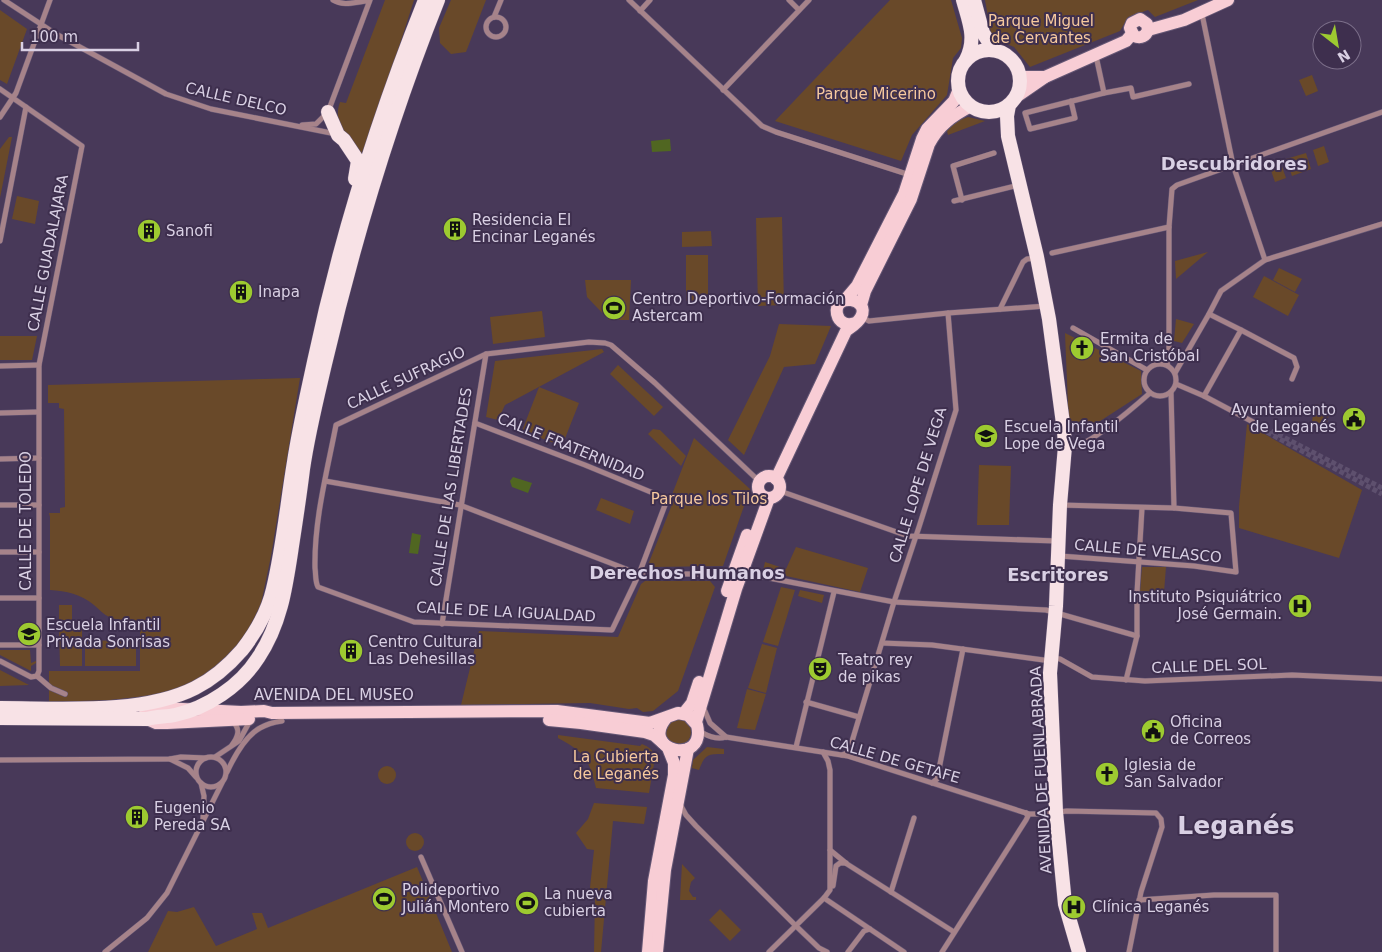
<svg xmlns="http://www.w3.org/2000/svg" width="1382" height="952" viewBox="0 0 1382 952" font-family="'DejaVu Sans',sans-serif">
	<rect width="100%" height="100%" fill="#483959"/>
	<g fill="#694929">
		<path d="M 385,0 L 414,0 L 374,125 L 360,157 C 348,140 332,123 340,102 L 346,103 Z"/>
		<polygon points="451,0 486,0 466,52 451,54 440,43 439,28"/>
		<polygon points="890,0 951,0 962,38 961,48 953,58 947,95 912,135 901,161 775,121"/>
		<polygon points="985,0 1198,0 1155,17 1148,10 1128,17 1120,31 1030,67 1014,47 992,38"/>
		<polygon points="0,10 27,29 7,84 0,80"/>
		<polygon points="1312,75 1318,91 1306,96 1299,80"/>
		<polygon points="968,117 985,121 948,135 947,131 957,121"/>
		<polygon points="9,137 12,137 0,198 0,149"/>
		<polygon points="1324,146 1329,162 1318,166 1313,150"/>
		<polygon points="1306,153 1311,169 1292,176 1286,159"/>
		<polygon points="1280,161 1286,178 1275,182 1269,165"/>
		<polygon points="17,196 39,201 35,224 12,219"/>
		<polygon points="782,217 784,305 758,306 756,218"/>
		<polygon points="711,231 712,246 682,247 682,232"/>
		<polygon points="1208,252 1176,279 1175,261"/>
		<polygon points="686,255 708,255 708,300 686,301"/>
		<polygon points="1279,268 1302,279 1295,292 1273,280"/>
		<polygon points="1264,276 1299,295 1288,316 1253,297"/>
		<polygon points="585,280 631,280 629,320 609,320 587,297"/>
		<polygon points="542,311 545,337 493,344 490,317"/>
		<polygon points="1176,319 1194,324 1182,343 1174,341"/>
		<polygon points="779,324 831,326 815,364 784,367 744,455 728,440 770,356"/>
		<polygon points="1065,333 1141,371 1142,394 1080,434 1069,429"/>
		<polygon points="0,336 37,336 32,360 0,360"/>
		<polygon points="602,349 604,352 505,405 498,420 486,417 495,361"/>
		<polygon points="618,365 663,407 654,416 610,374"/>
		<path d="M 300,378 L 271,556 L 261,604 L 243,640 L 218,667 L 179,690 L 147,696 L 110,700 L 49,702 L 49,671 L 140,671 L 140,621 C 130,620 118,621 109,617 C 103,614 99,609 94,605 C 81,594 66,591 50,590 L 50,517 L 49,513 L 60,513 L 60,508 L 65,507 L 64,409 L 59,408 L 59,403 L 48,403 L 48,385 Z"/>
		<polygon points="539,387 579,403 562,446 522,431"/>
		<polygon points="1315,404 1330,407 1326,429 1311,427"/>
		<polygon points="1247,424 1362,490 1339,558 1239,528 1239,506"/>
		<polygon points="653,429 660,430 686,456 681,466 648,434"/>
		<polygon points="694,438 750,489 723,566 651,567 648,565 673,502 673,492"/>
		<polygon points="979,465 1011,466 1009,525 977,525"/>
		<polygon points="601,498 634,511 630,524 596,510"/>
		<polygon points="796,547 868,568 860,592 763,571 765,562 786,569"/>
		<polygon points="1142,567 1166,567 1164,592 1140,591"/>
		<polygon points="645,581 710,581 715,587 678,691 653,711 643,712 637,708 629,709 590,703 461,705 479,631 618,637 641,584"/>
		<polygon points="781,587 795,590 778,646 763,642"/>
		<polygon points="800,590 824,595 822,603 798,596"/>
		<rect x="59" y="605" width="13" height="15"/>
		<polygon points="59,629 82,629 82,666 60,666"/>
		<polygon points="136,640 136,666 85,666 85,641"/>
		<polygon points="762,644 777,648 766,693 748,688"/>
		<polygon points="0,650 30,650 31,663 36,661 36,663 31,666 31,671 0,655"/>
		<polygon points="0,670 29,685 0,686"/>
		<polygon points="747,689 766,694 755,730 737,728"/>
		<circle cx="678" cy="732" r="13"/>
		<path d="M 558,735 L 640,746 L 642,744 C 649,747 654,750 655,758 L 649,793 L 596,788 C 589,759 584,752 558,738 Z"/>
		<path d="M 707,747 L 724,749 L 724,754 C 708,754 705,754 699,770 L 692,768 L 693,760 Z"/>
		<circle cx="387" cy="775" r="9"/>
		<polygon points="594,803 647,807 644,824 613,821 601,952 594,952 595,898 589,897 594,850 587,849 576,833 588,819"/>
		<circle cx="415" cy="842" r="9"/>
		<polygon points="682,864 695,878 691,882 689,891 693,897 696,897 696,900 680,900"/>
		<polygon points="417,867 452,952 148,952 168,911 177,912 194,907 216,946 257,929 252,913 262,913 268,928"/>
		<polygon points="720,909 741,930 730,941 709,920"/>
	</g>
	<g fill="#506621">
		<polygon points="670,139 671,151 652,152 651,141"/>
		<polygon points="513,477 532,483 528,493 512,487 510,481"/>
		<polygon points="412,533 421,535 418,554 409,553"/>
	</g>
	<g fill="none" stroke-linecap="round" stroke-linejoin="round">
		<g stroke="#5e506e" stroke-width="5" stroke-dasharray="5 2.5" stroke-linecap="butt">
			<polyline points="1255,423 1265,431 1382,494"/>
			<polyline points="1258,424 1382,488"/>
		</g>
		<g stroke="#655775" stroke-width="6">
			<g id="minor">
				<polyline points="4,0 56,34 166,94 211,109 336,134"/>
				<path d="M 333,0 C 345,7 357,1 369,1"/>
				<polyline points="629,0 762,126 776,132 910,175"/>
				<polyline points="789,0 799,10"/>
				<polyline points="640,11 650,0"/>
				<polyline points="1202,14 1233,165 1265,260"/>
				<circle cx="496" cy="27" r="10"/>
				<polyline points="494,17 501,0"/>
				<polyline points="1096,56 1104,93 1131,88 1133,97 1189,84"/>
				<polyline points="0,89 82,146 39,365 39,671 37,676"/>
				<polyline points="723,90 809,0"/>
				<polyline points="1071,101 1075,118 1030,129 1025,113 1104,93"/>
				<polyline points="0,117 16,93 50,0"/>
				<polyline points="302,125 316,124 328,112 370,0"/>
				<polyline points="962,200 953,166 994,153"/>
				<polyline points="954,201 1019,185"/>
				<polyline points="0,241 26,107"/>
				<polyline points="1052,253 1169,227"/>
				<polyline points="1000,309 1023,262 1027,259 1037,258"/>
				<polyline points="861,317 869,321 948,313 1046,306"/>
				<polyline points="1073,328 1147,370"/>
				<polyline points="1241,330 1294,358 1297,367 1292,379"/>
				<circle cx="1160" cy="380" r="16"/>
				<polyline points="1167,365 1169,354 1169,227 1172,189 1177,185 1382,112"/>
				<polyline points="0,366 39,365"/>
				<polyline points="1175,373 1209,314 1221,291 1265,260 1382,224"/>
				<polyline points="1176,384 1204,396 1255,423"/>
				<polyline points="1171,392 1174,508"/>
				<polyline points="1204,396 1241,330 1209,314"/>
				<polyline points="0,413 38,412"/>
				<path d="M 475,423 L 585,465 L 658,495 L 665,505 L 639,574 L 612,630 L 414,622 L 318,587 C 315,581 316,575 315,568 C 314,520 327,472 336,425 L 486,354 L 589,342 L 605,343 L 611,345 L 655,383 L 760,482"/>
				<path d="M 1065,446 C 1069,446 1074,447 1077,446 C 1098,438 1133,408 1150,393"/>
				<polyline points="0,459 39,458"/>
				<polyline points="325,481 460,505 639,574 732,574"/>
				<polyline points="780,491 908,536 1057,541"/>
				<polyline points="0,505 39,505"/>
				<polyline points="1060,505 1174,508 1231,513 1236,572 1194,566 1060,556"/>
				<polyline points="0,552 39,552"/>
				<polyline points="743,573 894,602 1046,610 1137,636"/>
				<polyline points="0,598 39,598"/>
				<polyline points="442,624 486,354"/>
				<polyline points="882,643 932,645 1051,661"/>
				<polyline points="0,645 39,645"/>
				<polyline points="1053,658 1060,659 1092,677 1145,681 1292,675 1382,679"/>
				<polyline points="0,661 31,677 37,676"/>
				<polyline points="37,676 51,688 65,694"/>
				<polyline points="1126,680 1137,636 1137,593 1142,508"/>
				<polyline points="806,702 859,717"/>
				<polyline points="704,709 710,723 726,737"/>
				<path d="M 698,729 C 705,736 717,740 726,737 L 848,756 L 1029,814 L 1043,814 L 1067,811 L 1156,813 L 1161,819 L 1162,827 L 1141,892 L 1129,952"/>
				<path d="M 232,745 C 238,737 241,729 233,722"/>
				<polyline points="796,747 834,592"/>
				<polyline points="842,755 847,753 850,748 894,602 919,527 956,410 948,313"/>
				<circle cx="211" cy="772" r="15"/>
				<polyline points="215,757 239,741 251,719"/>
				<polyline points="170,759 188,768 196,777"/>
				<polyline points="0,760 170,759 181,757 206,758"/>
				<path d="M 227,772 C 234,757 245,736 260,728 C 267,724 275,722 282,721"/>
				<polyline points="201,783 204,796 203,819"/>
				<polyline points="932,783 937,779 963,649"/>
				<polyline points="681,806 686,815 696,826 796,926 819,948 827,952"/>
				<polyline points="830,850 847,864 954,932"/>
				<polyline points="421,857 462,952"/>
				<polyline points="833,886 836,866 840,863 846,863"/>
				<polyline points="891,892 914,818"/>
				<polyline points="824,898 904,952"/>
				<polyline points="1139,900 1214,895 1276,895 1276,952"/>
				<polyline points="105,952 147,918 167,893 222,783"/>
				<polyline points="769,952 824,898 830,890 830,770 828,761 823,752"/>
				<polyline points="848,952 864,931 870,929"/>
				<polyline points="942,952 1026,820 1028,816 1026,813"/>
			</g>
		</g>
		<g stroke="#655775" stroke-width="14">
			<g id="primary">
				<path d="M 1148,30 L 1147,24 L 1140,19 L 1132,23 L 1130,28 L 1134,36 C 1141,39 1146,36 1148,30 L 1184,20 L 1228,0"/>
				<polyline points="1020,77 1045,77"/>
				<polyline points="1016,97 1045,77 1126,41 1132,34"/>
				<polyline points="846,299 857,286 904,194 922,139 927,129 954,101 959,89"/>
				<path d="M 861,305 L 865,291 L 911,199 L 929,144 C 939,125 952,116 971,106"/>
				<circle cx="769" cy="487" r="11"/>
				<path d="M 776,479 L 846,331 C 851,327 858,323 861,317 C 871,298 833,292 837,314 C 839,323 847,326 855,323"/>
				<polyline points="727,591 747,535"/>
				<path d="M 143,707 L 241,712 L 264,711 L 272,713 L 557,711 L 650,723 L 678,713 L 688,715 L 697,725 C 707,767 637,751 667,717"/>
				<polyline points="684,713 692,703 699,682"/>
				<polyline points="147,719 156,723 167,723 249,719"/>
				<polyline points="549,720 581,723 645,732 654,735 663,743"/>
				<polyline points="696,722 736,589 769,498"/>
				<polyline points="648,952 654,881 674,775 674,763 668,748"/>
				<polyline points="657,952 665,870 688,749"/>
			</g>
		</g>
		<g stroke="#655775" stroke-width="15">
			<g id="trunk">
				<path d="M 963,0 C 969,22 977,38 966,60"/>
				<polyline points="974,0 983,33 994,50"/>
				<circle cx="989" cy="81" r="31"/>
				<polyline points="1009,105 1007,116 1008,136 1037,257 1049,319 1064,431 1065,446 1060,505 1056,606 1050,673 1056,812 1065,904 1079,952"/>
				<polyline points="328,112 338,135 344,140 358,161 355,179"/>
				<path d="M 0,708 C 59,708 142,715 195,688 C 213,679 229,665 242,650 C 256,632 268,611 273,589 C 283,548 287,504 294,462 C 299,429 307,395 314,362 C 340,239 378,117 425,0"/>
				<path d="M 0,718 L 147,719 C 156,716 166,717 175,715 C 207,708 240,686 258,658 C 281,624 286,586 292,546 C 296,520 300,494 303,469 C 308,434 317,398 325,364 C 354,240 391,118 438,0"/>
			</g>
		</g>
		<use href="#minor" stroke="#a6838a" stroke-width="5"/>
		<use href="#primary" stroke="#f8cdd5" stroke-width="12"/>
		<use href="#trunk" stroke="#f8e2e6" stroke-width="14"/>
	</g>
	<defs>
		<g id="building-disc" transform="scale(1.25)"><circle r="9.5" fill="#9dca30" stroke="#3e2f4e"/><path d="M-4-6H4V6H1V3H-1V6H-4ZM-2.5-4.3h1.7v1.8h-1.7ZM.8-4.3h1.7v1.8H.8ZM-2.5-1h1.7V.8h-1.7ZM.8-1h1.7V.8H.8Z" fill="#111"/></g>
		<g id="stadium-disc" transform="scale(1.25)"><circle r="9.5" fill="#9dca30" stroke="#3e2f4e"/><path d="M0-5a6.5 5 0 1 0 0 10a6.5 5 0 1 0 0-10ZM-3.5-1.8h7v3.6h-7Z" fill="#111"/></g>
		<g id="church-disc" transform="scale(1.25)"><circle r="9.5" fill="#9dca30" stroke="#3e2f4e"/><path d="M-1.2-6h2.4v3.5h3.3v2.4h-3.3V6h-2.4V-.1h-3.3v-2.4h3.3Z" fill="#111"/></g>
		<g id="civic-disc" transform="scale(1.25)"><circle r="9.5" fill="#9dca30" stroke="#3e2f4e"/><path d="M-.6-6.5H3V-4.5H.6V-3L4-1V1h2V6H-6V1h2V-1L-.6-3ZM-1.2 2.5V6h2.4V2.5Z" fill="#111"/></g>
		<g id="school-disc" transform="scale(1.25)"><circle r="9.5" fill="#9dca30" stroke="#3e2f4e"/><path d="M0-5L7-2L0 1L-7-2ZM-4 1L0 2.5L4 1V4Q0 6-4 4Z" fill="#111"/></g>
		<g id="hospital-disc" transform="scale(1.25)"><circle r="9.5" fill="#9dca30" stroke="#3e2f4e"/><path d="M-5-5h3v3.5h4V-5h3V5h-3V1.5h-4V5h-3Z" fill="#111"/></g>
		<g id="theatre-disc" transform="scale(1.25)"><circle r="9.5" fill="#9dca30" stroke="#3e2f4e"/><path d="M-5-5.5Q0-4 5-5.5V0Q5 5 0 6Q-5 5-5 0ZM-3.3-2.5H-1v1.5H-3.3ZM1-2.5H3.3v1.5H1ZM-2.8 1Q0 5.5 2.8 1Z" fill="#111"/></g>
	</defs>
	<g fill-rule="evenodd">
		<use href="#building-disc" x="455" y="229"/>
		<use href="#building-disc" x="149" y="231"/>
		<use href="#building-disc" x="241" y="292"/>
		<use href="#stadium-disc" x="614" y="308"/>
		<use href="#church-disc" x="1082" y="348"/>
		<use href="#civic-disc" x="1354" y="419"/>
		<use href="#school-disc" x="986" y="436"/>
		<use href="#hospital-disc" x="1300" y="606"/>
		<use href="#school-disc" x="29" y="634"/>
		<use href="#building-disc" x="351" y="651"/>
		<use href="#theatre-disc" x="820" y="669"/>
		<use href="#civic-disc" x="1153" y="731"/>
		<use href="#church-disc" x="1107" y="774"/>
		<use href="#building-disc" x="137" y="817"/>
		<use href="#stadium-disc" x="384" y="899"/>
		<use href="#stadium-disc" x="527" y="903"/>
		<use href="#hospital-disc" x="1074" y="907"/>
	</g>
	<g text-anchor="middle" stroke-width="4" stroke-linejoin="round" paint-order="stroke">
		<g font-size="15" fill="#f7c99e" stroke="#3e2f4e">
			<text x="1041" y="26">Parque Miguel<tspan x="1041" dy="17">de Cervantes</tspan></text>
			<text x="876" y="99">Parque Micerino</text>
			<text x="709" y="504">Parque los Tilos</text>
			<text x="616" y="762">La Cubierta<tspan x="616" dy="17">de Leganés</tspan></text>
		</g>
		<g font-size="15" fill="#d9d0e4" stroke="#3e2f4e">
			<text transform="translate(236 99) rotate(13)" y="5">CALLE DELCO</text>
			<text transform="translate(48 253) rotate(-79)" y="5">CALLE GUADALAJARA</text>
			<text transform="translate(406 378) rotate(-25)" y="5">CALLE SUFRAGIO</text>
			<text transform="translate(571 447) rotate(22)" y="5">CALLE FRATERNIDAD</text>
			<text transform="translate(918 485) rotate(-73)" y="5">CALLE LOPE DE VEGA</text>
			<text transform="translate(451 487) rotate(-81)" y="5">CALLE DE LAS LIBERTADES</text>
			<text transform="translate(26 521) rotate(-90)" y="5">CALLE DE TOLEDO</text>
			<text transform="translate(1148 551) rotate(5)" y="5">CALLE DE VELASCO</text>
			<text transform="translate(506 612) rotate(3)" y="5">CALLE DE LA IGUALDAD</text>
			<text transform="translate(1209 666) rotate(-2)" y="5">CALLE DEL SOL</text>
			<text x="334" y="700">AVENIDA DEL MUSEO</text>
			<text transform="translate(895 760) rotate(16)" y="5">CALLE DE GETAFE</text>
			<text transform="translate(1041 770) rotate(-93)" y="5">AVENIDA DE FUENLABRADA</text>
		</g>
		<g font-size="15" fill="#d9d0e4" stroke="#3e2f4e" text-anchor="start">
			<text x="472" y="225">Residencia El<tspan x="472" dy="17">Encinar Leganés</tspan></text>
			<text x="166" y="236">Sanofi</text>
			<text x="258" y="297">Inapa</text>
			<text x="632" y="304">Centro Deportivo-Formación<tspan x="632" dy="17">Astercam</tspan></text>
			<text x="1100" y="344">Ermita de<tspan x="1100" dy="17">San Cristóbal</tspan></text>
			<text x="1336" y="415" text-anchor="end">Ayuntamiento<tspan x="1336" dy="17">de Leganés</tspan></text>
			<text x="1004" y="432">Escuela Infantil<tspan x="1004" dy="17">Lope de Vega</tspan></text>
			<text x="1282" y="602" text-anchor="end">Instituto Psiquiátrico<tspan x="1282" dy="17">José Germain.</tspan></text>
			<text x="46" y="630">Escuela Infantil<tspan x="46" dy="17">Privada Sonrisas</tspan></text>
			<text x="368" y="647">Centro Cultural<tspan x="368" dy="17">Las Dehesillas</tspan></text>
			<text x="838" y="665">Teatro rey<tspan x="838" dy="17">de pikas</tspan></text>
			<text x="1170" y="727">Oficina<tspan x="1170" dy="17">de Correos</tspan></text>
			<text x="1124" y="770">Iglesia de<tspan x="1124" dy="17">San Salvador</tspan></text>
			<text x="154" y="813">Eugenio<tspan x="154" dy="17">Pereda SA</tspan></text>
			<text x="402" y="895">Polideportivo<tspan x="402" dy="17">Julián Montero</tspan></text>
			<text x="544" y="899">La nueva<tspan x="544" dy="17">cubierta</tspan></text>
			<text x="1092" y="912">Clínica Leganés</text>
		</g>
		<g font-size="18" font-weight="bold" fill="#d9d0e4" stroke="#3e2f4e">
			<text x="1234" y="170">Descubridores</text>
			<text x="687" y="579">Derechos Humanos</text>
			<text x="1058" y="581">Escritores</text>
		</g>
		<g font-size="25" font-weight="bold" fill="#d9d0e4" stroke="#3e2f4e">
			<text x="1236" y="834">Leganés</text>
		</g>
	</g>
	<g transform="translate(1337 45) rotate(149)"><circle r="24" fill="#3e2f4e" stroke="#7c6f8a"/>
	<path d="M0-4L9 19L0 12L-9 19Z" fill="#9dca30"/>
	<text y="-8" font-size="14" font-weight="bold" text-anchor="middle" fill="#d9d0e4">N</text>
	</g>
	<path d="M22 42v8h116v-8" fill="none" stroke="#d9d0e4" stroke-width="2.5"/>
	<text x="30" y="42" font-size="15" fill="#d9d0e4" stroke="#3e2f4e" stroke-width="4" paint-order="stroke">100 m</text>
</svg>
